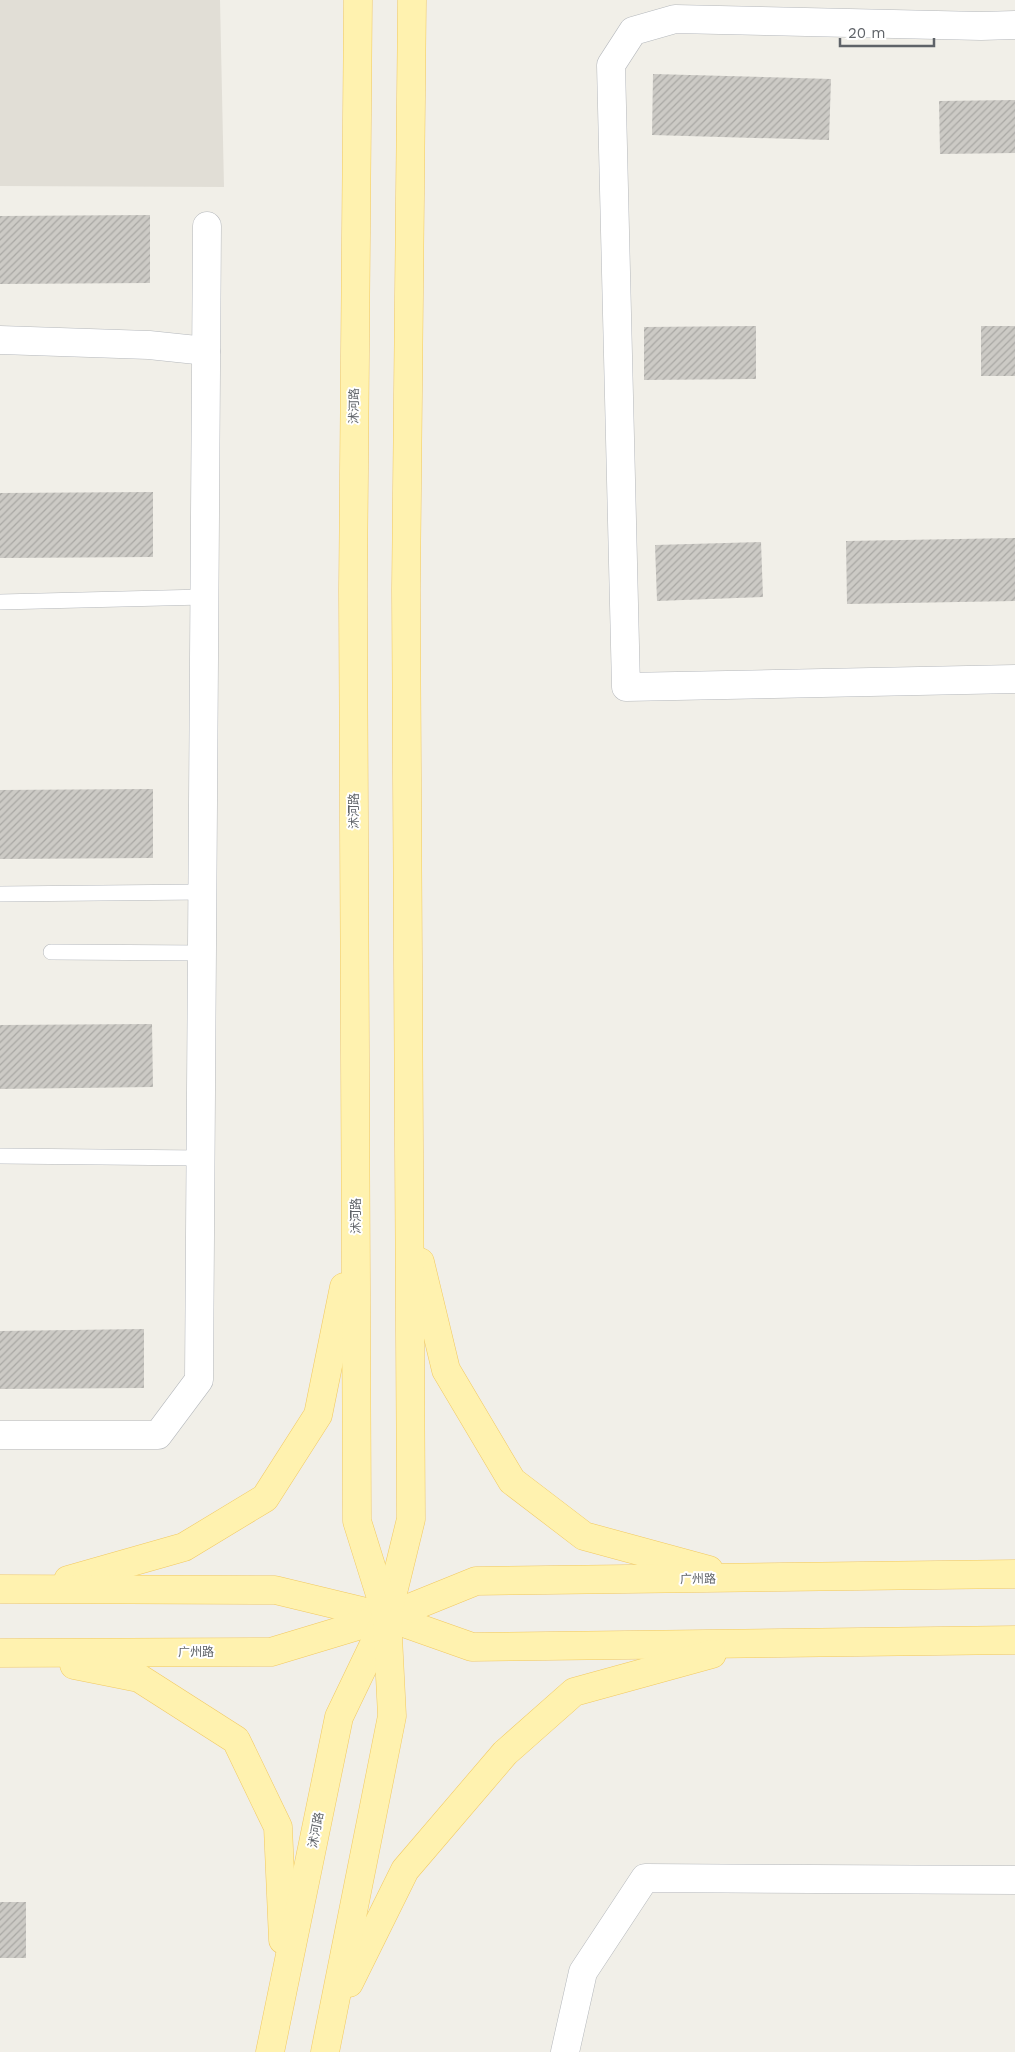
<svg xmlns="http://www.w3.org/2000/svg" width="1015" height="2052" viewBox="0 0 1015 2052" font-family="'Work Sans','Noto Sans SC',sans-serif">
	<defs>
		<pattern id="building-hatch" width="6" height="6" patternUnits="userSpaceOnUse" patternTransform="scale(1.25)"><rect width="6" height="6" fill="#cccac5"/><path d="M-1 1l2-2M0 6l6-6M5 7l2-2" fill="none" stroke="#a9a8a4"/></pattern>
	</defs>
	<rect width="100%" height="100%" fill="#f1efe8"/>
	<polygon fill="#e1ded6" points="0,0 220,0 224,187 0,186"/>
	<g fill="url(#building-hatch)">
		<polygon points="653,74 831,79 829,140 652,135"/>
		<polygon points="1015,100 1015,153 940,154 939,101"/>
		<polygon points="150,215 150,283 0,284 0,216"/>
		<polygon points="756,326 756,379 644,380 644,327"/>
		<rect x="981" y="326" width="34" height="50"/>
		<polygon points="153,492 153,557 0,558 0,493"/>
		<polygon points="1015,538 1015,601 847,604 846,541"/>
		<polygon points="761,542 763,597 657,601 655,545"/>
		<polygon points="153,789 153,858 0,859 0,790"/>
		<polygon points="152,1024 153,1087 0,1089 0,1025"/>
		<polygon points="144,1329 144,1388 0,1389 0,1331"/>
		<rect x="0" y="1902" width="26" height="56"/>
	</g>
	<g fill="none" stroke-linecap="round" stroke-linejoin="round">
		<g stroke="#b5b8bc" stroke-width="16">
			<g id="service">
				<polyline points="0,602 204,597"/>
				<polyline points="0,894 202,892"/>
				<polyline points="51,952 202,953"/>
				<polyline points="0,1156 201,1158"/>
			</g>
		</g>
		<g stroke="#b5b8bc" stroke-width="29">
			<g id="minor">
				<polyline points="1015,25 981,26 675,19 633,31 611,65 626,687 1015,679"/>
				<polyline points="0,340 149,345 206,351"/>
				<polyline points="0,1435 158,1435 199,1380 207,226"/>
				<polyline points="565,2052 583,1972 645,1878 1015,1880"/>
			</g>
		</g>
		<g stroke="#f2c960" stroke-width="29">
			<g id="primary">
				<polyline points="420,1262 446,1370 512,1481 584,1536 709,1570"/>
				<polyline points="68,1580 184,1547 265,1498 318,1415 344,1287"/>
				<polyline points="0,1589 275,1590 387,1617 472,1647 1015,1640"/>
				<polyline points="0,1653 271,1652 387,1617 476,1581 1015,1574"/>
				<polyline points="74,1665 139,1678 236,1740 278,1827 283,1940"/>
				<polyline points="349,1983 405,1870 505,1753 574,1692 712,1654"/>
				<polyline points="270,2052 339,1717 387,1617 411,1519 406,590 412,0"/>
				<polyline points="325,2052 392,1716 387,1617 357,1521 353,590 358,0"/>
			</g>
		</g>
		<use href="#service" stroke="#fff" stroke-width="15"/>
		<use href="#minor" stroke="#fff" stroke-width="28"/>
		<use href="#primary" stroke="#fff2af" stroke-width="28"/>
	</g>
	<g text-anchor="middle" stroke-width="4" stroke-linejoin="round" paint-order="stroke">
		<g font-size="12" fill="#5f6368" stroke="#fff">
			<text transform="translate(354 406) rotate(-89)" y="4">沭河路</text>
			<text transform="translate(354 811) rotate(-90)" y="4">沭河路</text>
			<text transform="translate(356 1216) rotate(-90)" y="4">沭河路</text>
			<text transform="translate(698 1579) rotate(-1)" y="4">广州路</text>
			<text x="196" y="1656">广州路</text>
			<text transform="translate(316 1830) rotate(-79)" y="4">沭河路</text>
		</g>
	</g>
	<path d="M840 38v8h94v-8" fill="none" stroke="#5f6368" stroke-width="2.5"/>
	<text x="848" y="38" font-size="15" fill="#5f6368" stroke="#ffffff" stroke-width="4" paint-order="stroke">20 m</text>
</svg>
